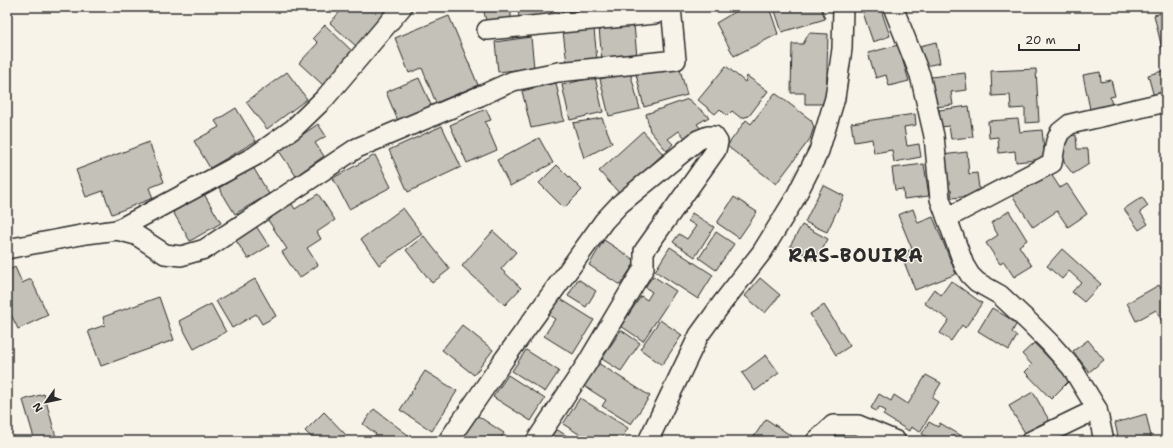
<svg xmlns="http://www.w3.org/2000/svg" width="1173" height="448" viewBox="0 0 1173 448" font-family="'Shantell Sans',sans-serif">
	<rect width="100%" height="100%" fill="#f7f3e8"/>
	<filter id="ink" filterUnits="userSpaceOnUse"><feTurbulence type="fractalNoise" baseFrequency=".025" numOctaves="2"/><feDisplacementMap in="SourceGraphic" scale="8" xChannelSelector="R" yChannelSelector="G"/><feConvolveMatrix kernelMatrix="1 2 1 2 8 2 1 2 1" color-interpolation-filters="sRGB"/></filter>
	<g filter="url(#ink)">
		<g fill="#c4c1b9" stroke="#2b2b2b">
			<polygon points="344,7 384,7 388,10 356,46 330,23"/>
			<polygon points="483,7 511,7 511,20 486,21"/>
			<polygon points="518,7 551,7 552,15 519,18"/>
			<polygon points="555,7 622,7 622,10 556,16"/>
			<polygon points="743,7 769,7 778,34 734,56 716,23"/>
			<polygon points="779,7 821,7 825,19 782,32 775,11"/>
			<polygon points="861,7 880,7 890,36 873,42"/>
			<polygon points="1166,12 1166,65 1154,15"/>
			<polygon points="449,16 478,85 436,103 422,68 409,73 395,38"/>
			<polygon points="325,25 353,52 323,85 299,63 318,43 313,38"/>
			<polygon points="634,25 637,57 602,61 599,28"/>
			<polygon points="594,29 597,60 567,63 563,32"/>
			<polygon points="809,33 828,34 826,104 805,104 805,93 791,93 792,44 803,44"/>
			<polygon points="531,37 534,68 498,72 495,42"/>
			<polygon points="936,42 940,63 925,66 920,46"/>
			<polygon points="898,45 909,81 889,86 886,75 876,78 868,53"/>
			<polygon points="726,66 745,82 747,76 768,91 749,116 741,118 732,111 727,116 720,109 715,114 698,100"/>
			<polygon points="680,69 687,95 644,107 636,74"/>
			<polygon points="1036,69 1039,122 1025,123 1025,108 1011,109 1010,95 992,96 991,71"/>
			<polygon points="1166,70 1166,89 1164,89 1166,94 1154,97 1148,75"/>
			<polygon points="287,72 307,99 267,129 246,102"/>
			<polygon points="630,72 640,109 609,116 600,79"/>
			<polygon points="1100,72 1101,82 1111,80 1115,96 1110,97 1112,105 1090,109 1083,75"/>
			<polygon points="965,73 967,90 951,92 953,105 935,107 931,77"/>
			<polygon points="595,77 603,112 570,120 562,85"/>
			<polygon points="419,78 432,107 398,121 386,92"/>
			<polygon points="556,83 564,121 531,128 522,91"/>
			<polygon points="775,93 811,120 814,127 810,139 776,184 727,146 746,120 751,124"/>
			<polygon points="688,99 709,117 697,124 701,129 685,138 679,131 668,139 673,144 667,151 650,131 646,114"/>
			<polygon points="969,106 973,137 951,139 949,126 940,127 939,110"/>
			<polygon points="236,108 256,141 210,168 194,141 219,127 215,121"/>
			<polygon points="486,109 491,120 485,122 497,150 467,163 450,125"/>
			<polygon points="915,114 916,125 904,127 907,146 919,144 921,157 894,162 892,150 874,153 872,139 854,142 851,123"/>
			<polygon points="602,118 612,143 584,158 573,123"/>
			<polygon points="1018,119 1020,132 1042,130 1045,159 1016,162 1015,151 999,153 998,137 989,138 988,121"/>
			<polygon points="318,124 326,136 315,143 324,156 296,176 279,151"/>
			<polygon points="442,126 461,167 408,192 389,150"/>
			<polygon points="643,131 663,154 620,194 599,171"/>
			<polygon points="1076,135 1077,149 1088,149 1089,164 1073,174 1065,164 1063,157 1064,142 1067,136"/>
			<polygon points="539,138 553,163 510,186 497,160"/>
			<polygon points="149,142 164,182 149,188 153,198 112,214 103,191 86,197 76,170"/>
			<polygon points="967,152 969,174 977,173 980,195 952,198 951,190 946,191 942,155"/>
			<polygon points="375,155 391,187 349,209 333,178"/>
			<polygon points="924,164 929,196 904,199 903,189 895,190 892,168"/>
			<polygon points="557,165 582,190 564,208 539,183"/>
			<polygon points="253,167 269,194 235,214 219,188"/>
			<polygon points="1049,171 1060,188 1067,184 1087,214 1068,227 1057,211 1033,227 1012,195"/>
			<polygon points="823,185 844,196 827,232 805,222"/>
			<polygon points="204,194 221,223 190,241 173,212"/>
			<polygon points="318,194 335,220 317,232 321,239 307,248 318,265 299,278 282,252 287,249 266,217 290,201 295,209"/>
			<polygon points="734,197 757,212 739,238 717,223"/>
			<polygon points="1142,197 1148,206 1140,212 1148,224 1139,230 1124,209"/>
			<polygon points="403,208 422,234 379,265 361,239"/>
			<polygon points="913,209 918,223 933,217 956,274 915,290 901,254 912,249 898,215"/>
			<polygon points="1009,211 1027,240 1019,246 1032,266 1014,277 1004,262 1000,264 986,243 998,235 991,223"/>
			<polygon points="692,213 714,227 695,257 673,242 679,234 687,239 696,226 688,221"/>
			<polygon points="802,225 828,239 816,261 790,246"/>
			<polygon points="256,226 269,246 248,259 235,239"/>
			<polygon points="493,231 516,252 501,269 521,288 505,305 462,266"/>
			<polygon points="716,232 734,244 716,270 699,258"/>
			<polygon points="424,236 450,269 432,283 406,250"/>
			<polygon points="604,240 636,261 620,285 589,265"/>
			<polygon points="670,247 713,275 698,299 655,271"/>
			<polygon points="1062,249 1101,284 1084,302 1072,292 1081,282 1069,271 1062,279 1047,266"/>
			<polygon points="15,267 22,283 31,279 48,315 18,329 7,306 7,271"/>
			<polygon points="653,276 676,291 643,341 621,326 641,296 647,300 652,292 645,287"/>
			<polygon points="760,278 780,295 765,313 745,296"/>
			<polygon points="255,279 276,316 262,324 256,314 232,328 216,301"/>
			<polygon points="578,279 596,291 586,307 568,296"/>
			<polygon points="951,281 982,303 965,328 962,325 951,341 940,333 949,320 924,303 934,289 941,295"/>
			<polygon points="1159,285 1166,298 1166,329 1156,310 1136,321 1127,303"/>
			<polygon points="159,297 174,340 101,366 88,331 105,325 103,317"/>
			<polygon points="559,298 594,320 573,354 544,336 555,319 549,315"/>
			<polygon points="211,304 226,332 194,349 179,321"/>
			<polygon points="824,305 850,346 836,355 810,314"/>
			<polygon points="992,308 1017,323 1012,332 1017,336 1009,350 978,331"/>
			<polygon points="660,320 682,335 662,365 640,349"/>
			<polygon points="462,325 493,350 474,375 442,350"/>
			<polygon points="621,330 640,343 621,371 602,359"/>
			<polygon points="1088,340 1104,360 1089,372 1073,351"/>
			<polygon points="1034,343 1070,380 1051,399 1025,372 1032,365 1022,354"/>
			<polygon points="526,350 559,371 545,392 512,371"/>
			<polygon points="766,355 779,373 755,391 742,373"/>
			<polygon points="598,363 650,396 631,424 602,406 606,400 584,386"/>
			<polygon points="425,371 457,391 432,431 400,410"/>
			<polygon points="508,375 545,399 531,421 493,397"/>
			<polygon points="926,375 941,383 932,398 938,402 920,432 911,427 909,431 883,415 886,411 879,407 876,411 871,408 879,394 891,401 894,395 908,404"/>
			<polygon points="1033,392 1049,420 1025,433 1009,406"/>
			<polygon points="44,394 56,437 41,441 35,441 23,400"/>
			<polygon points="580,398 628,428 620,441 590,441 563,424"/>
			<polygon points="374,409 408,435 404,441 370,441 376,434 363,424"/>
			<polygon points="324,412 346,435 340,441 315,441 305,431"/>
			<polygon points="475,414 504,433 499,441 472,441 462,434"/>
			<polygon points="1146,414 1152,441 1119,441 1115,423"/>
			<polygon points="766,419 799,441 751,441"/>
			<polygon points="929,422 938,427 940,423 970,441 934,441 922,434"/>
			<polygon points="556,429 575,441 549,441"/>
			<polygon points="848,437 856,441 839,441"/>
			<polygon points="1092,437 1092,441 1083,441"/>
		</g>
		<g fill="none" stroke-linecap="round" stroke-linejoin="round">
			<g stroke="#2b2b2b" stroke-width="22">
				<g id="minor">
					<polyline points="893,7 920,75 934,136 940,199 964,265 970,275 977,282 1000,295 1030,323 1049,342 1072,368 1097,409 1104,441"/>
					<polyline points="487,30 655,14 671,7"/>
					<polyline points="947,218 1052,163 1056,141 1060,132 1070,124 1166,102"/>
					<polyline points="117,230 136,235 165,254 181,256 205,249 357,148 480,96 513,81 558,72 676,60 671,7"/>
					<polyline points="7,249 86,234 117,230 255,156 293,129 325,98 402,7"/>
					<polyline points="448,441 505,358 604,221 620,204 698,140 708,136 714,136 718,142 716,150 644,251 644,268 633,286 586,365 536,441"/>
					<polyline points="648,441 699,335 723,302 762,252 794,200 819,151 835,98 842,49 843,7"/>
					<polyline points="816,441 833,425 858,425 896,441"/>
					<polyline points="1031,441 1097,409"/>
				</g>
			</g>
			<use href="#minor" stroke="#f7f3e8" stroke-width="19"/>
		</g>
	</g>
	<g text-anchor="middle" stroke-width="3" stroke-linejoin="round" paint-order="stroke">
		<g font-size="19" font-weight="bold" letter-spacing="1" fill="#2b2b2b" stroke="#f7f3e8">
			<text x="856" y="262">RAS-BOUIRA</text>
		</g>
	</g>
	<rect width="1173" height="448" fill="none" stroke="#f7f3e8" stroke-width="24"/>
	<rect x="12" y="12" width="1149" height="424" fill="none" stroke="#2b2b2b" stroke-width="1.5" filter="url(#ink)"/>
	<g transform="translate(46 402) rotate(237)" stroke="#f7f3e8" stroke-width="3" paint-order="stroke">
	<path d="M0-3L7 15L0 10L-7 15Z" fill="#2b2b2b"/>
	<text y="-6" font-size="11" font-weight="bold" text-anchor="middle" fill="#2b2b2b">N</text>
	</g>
	<path d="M1019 44v6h60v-6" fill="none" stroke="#2b2b2b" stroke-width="2"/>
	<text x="1025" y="44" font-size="12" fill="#2b2b2b" stroke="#f7f3e8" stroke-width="3" paint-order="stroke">20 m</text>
</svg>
